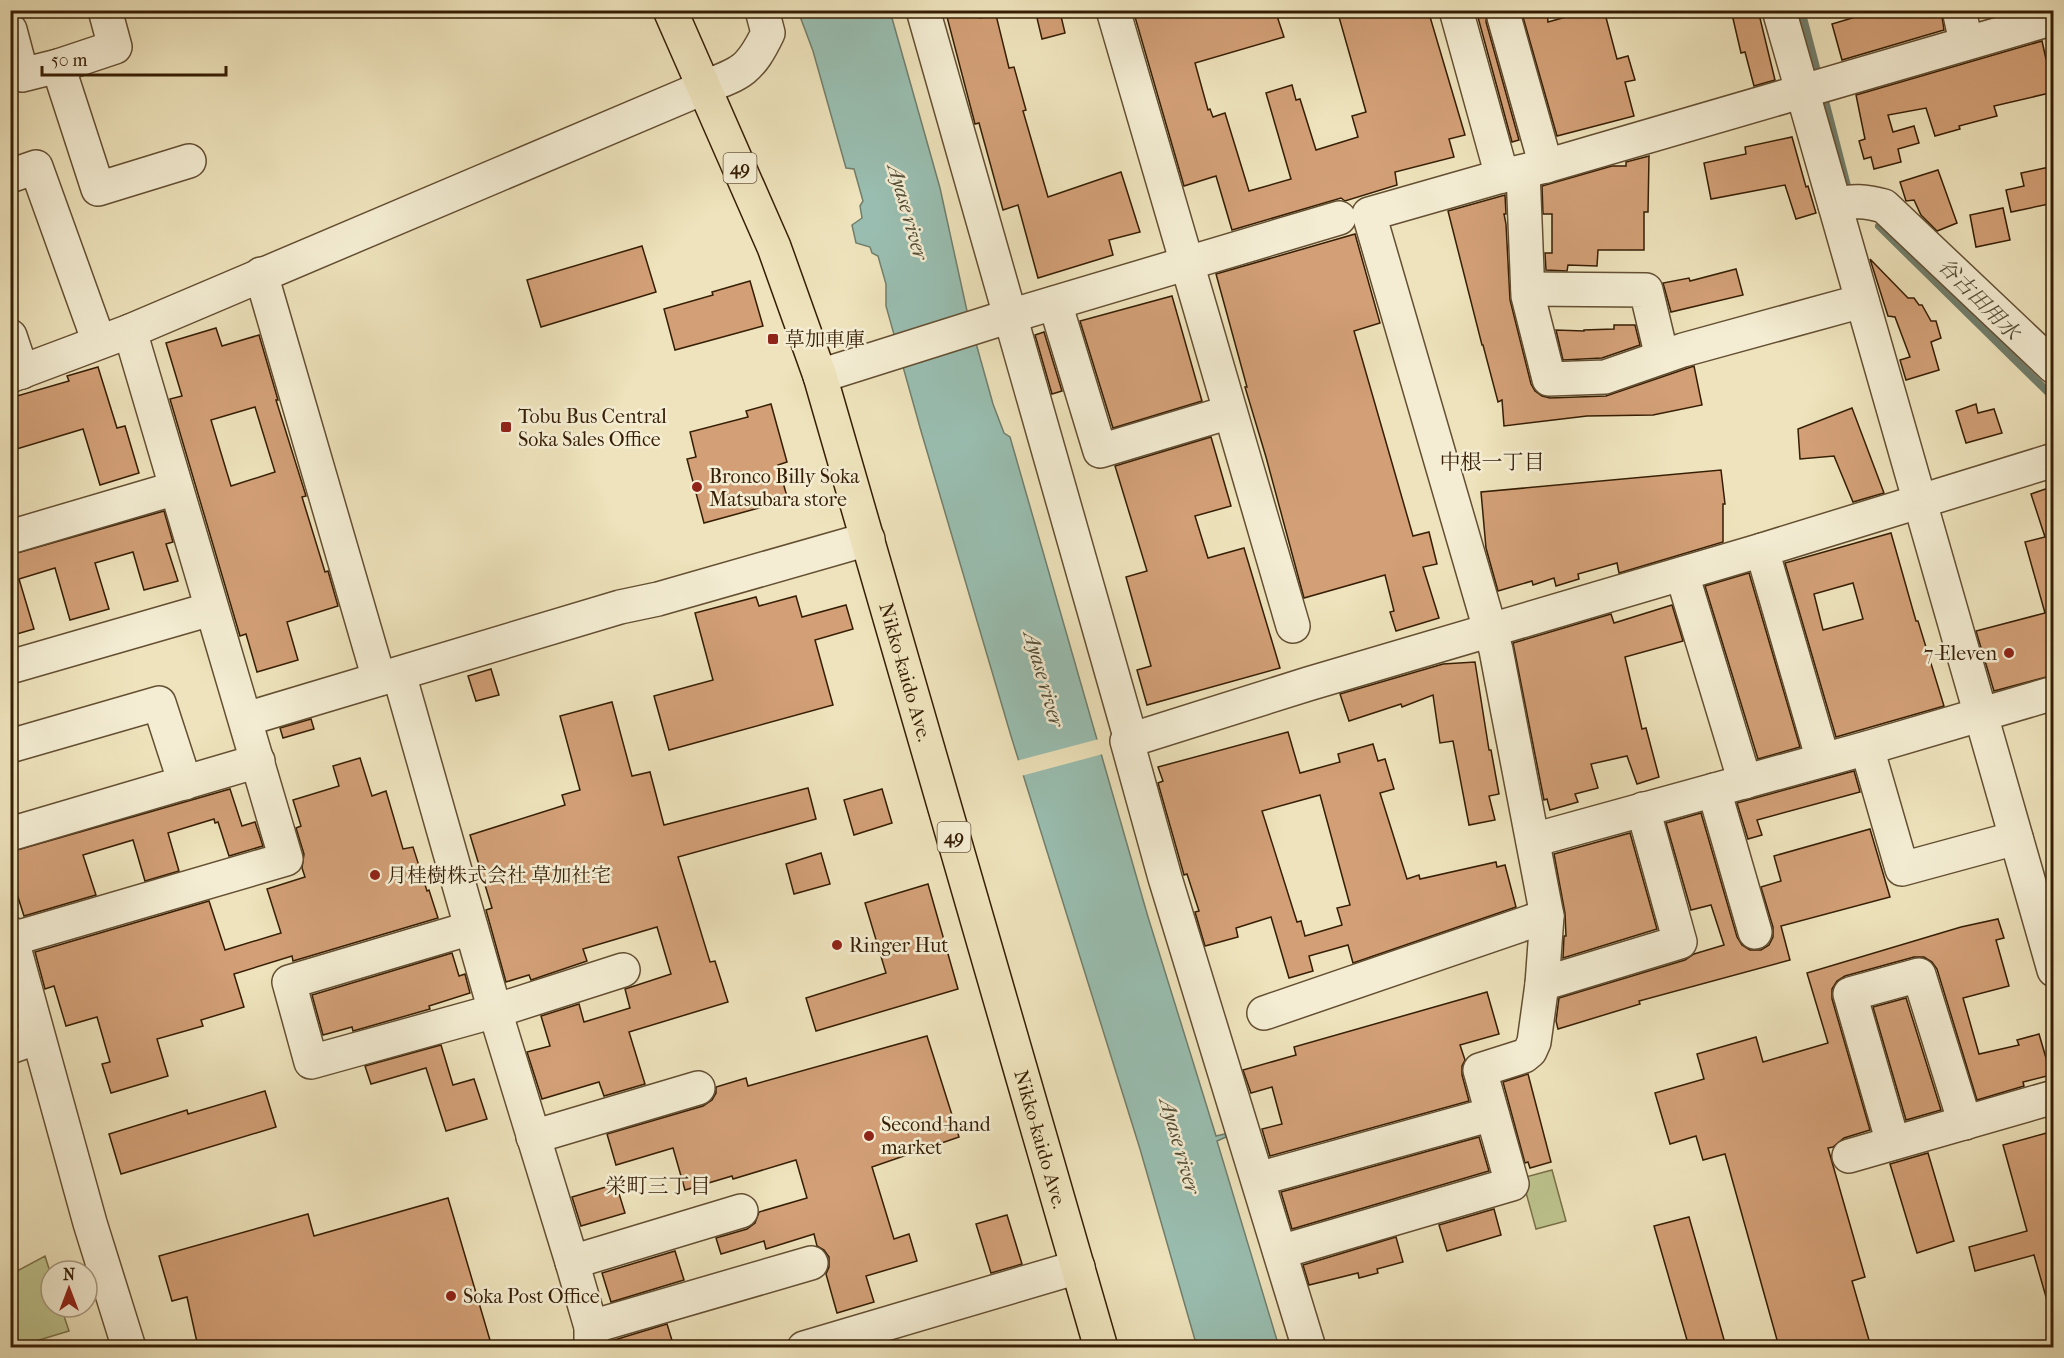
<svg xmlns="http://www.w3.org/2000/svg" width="2064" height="1358" viewBox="0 0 2064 1358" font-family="'IM FELL French Canon','Noto Serif JP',serif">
	<rect width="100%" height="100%" fill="#eee3bc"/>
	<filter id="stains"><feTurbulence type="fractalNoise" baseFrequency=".00333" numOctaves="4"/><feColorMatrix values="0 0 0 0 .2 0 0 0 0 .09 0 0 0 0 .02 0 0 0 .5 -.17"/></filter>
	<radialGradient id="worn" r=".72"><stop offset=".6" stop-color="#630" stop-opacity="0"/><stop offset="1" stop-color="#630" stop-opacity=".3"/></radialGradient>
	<g fill="#bdc38d" stroke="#7a7048" stroke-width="1.5">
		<polygon points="1552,1170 1566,1221 1536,1229 1522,1178"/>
		<polygon points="45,1256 51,1275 51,1307 61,1307 69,1331 16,1347 11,1347 11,1280 17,1271"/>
	</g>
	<polygon fill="#99beb1" stroke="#717e6c" stroke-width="1.5" points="798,11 890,11 940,188 967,311 993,404 1004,433 1010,437 1148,917 1216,1136 1225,1134 1226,1137 1217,1141 1279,1347 1197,1347 1140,1149 1011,736 921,431 886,306 886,284 878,256 872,253 870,247 856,243 852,225 862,218 860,206 863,201 854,169 846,168 813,51"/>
	<polygon fill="#eee3bc" points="1099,739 1103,754 1021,776 1016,761"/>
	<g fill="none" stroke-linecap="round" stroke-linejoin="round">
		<g stroke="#717e6c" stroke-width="8">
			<polyline points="1801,10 1819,79"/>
			<polyline points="1823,93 1847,186"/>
			<polyline points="1879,226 2054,398"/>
		</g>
	</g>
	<g fill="#d29f76" stroke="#361e04" stroke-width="1.5" fill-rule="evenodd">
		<polygon points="956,10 978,10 980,18 996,15 1009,68 1014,67 1026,110 1023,111 1048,197 1121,172 1140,232 1109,240 1113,255 1038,278 1018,205 1003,210 979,123 975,124 946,13"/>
		<polygon points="1133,10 1275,10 1284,37 1195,63 1208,110 1210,109 1213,117 1225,113 1249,191 1291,179 1266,93 1292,85 1296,100 1300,99 1316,150 1358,137 1352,116 1366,112 1337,10 1428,10 1465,135 1449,139 1454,157 1395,172 1397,185 1345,201 1341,198 1232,230 1216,176 1184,186"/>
		<polygon points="1476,10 1487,10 1486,22 1519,140 1512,142"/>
		<polygon points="1521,10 1547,10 1548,22 1591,10 1604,10 1617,59 1628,56 1635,80 1625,82 1634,116 1557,136"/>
		<polygon points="1731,10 1758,10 1775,80 1754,86 1745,52 1741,53"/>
		<polygon points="1879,10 1941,10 1944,30 1842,60 1832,24"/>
		<polygon points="1060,12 1065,33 1042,39 1037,18"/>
		<polygon points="2042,41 2046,59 2054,57 2054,92 1994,106 1997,116 1959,126 1960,129 1935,136 1926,108 1888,115 1893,132 1914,126 1919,143 1898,149 1901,162 1874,169 1871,157 1864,159 1859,141 1865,139 1856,95"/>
		<polygon points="1792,137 1806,187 1808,186 1816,213 1796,219 1785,185 1711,199 1704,163 1746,154 1745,147"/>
		<polygon points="1649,156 1648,212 1644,212 1644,250 1598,250 1597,266 1568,265 1567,271 1546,270 1545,253 1552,253 1552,214 1543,214 1542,186 1612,166 1626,166 1626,162"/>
		<polygon points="2054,166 2054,203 2011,212 2006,190 2024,186 2021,173"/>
		<polygon points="1938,170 1957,223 1937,231 1921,215 1914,200 1906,201 1900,182"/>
		<polygon points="1505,195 1506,214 1504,214 1506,224 1510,300 1531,384 1535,391 1542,396 1550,398 1606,396 1694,366 1702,405 1653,415 1587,416 1504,426 1502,400 1498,402 1483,345 1482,345 1448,211"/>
		<polygon points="2003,208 2010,240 1976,247 1970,215"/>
		<polygon points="1355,234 1380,323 1354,331 1413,536 1429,532 1437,564 1423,567 1439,618 1396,631 1390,612 1394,611 1385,575 1304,598 1266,457 1245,387 1247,387 1216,274"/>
		<polygon points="642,246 656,292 541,327 527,280"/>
		<polygon points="1870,259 1908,298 1914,298 1919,305 1922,305 1931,321 1936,321 1941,338 1931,342 1939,370 1906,380 1900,360 1910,357 1895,317 1888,316"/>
		<polygon points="1736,269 1743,295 1671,312 1663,283 1689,278 1690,281"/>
		<polygon points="750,281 763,326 675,350 664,309 713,295 712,292"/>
		<polygon points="1172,296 1202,401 1113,428 1080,321"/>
		<polygon points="1614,325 1635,325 1640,345 1602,358 1563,360 1556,330 1584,331 1584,330 1614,329"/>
		<path d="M 216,328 L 222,346 L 259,335 L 278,400 L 276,400 L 306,496 L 302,497 L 325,572 L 328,571 L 338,606 L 287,622 L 298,660 L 257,672 L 246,634 L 240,636 L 170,399 L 182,396 L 166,343 ZM 255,407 L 275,472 L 231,486 L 211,420 Z"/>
		<polygon points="1044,332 1062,391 1052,394 1035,335"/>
		<polygon points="98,367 117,428 125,426 139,473 100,485 83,429 10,451 10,398 69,381 67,376"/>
		<polygon points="771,404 787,462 778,465 788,500 704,523 687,459 696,457 690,432 748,417 746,411"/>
		<polygon points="1976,404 1978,413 1994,409 2002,433 1966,443 1956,411"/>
		<polygon points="1852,408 1884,493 1853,502 1834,456 1800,459 1798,429"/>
		<polygon points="1211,437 1231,506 1195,516 1208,558 1244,548 1280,668 1147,705 1137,670 1151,666 1126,577 1147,571 1115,466"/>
		<polygon points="1721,470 1725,504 1723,504 1723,542 1619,573 1617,563 1578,574 1579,579 1556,586 1554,578 1533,585 1532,581 1498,591 1486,548 1481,492"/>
		<polygon points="2054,486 2054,675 1994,691 1976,631 2045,613 2025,542 2045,537 2031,494"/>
		<polygon points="164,511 173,542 166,544 178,581 144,590 133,552 95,563 109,609 70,620 55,568 19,579 34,629 10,636 10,555"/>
		<path d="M 1891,533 L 1916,621 L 1918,621 L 1944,706 L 1836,737 L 1785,563 ZM 1853,583 L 1863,619 L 1823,630 L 1814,594 Z"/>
		<polygon points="1749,573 1800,747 1758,759 1705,586"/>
		<polygon points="796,596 802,617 846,605 853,629 815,640 833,705 669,750 654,696 713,680 695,613 756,597 759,606"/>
		<polygon points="1672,605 1683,641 1625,657 1642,729 1646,728 1659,777 1637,784 1627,756 1591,764 1598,788 1575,794 1578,802 1550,810 1547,799 1544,800 1513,643 1611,614 1614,623"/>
		<polygon points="1475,662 1489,750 1491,750 1499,794 1489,796 1495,820 1469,825 1453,741 1440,743 1433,695 1402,707 1401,704 1349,721 1340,694 1443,664"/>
		<polygon points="491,669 499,695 476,701 468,676"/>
		<polygon points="612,702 632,776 650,772 664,825 808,788 816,819 678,857 710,962 715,961 728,1002 629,1032 645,1084 604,1096 599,1082 542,1099 527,1052 550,1046 541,1016 579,1004 584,1022 630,1008 625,989 671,974 657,927 583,949 587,961 531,980 529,975 506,982 486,910 492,908 470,835 565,805 562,795 580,790 560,716"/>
		<polygon points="311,719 314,729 283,738 280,728"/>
		<path d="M 1288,732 L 1300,773 L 1340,762 L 1338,754 L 1373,744 L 1378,761 L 1385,759 L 1394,789 L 1380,793 L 1407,879 L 1419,875 L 1420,879 L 1496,862 L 1497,867 L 1505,865 L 1516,907 L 1353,963 L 1348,945 L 1309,956 L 1313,971 L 1289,978 L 1271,917 L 1236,928 L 1238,937 L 1205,946 L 1195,912 L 1199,911 L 1187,874 L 1184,875 L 1158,783 L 1163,781 L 1158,767 ZM 1320,795 L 1350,905 L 1337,908 L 1342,925 L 1305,936 L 1301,921 L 1297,922 L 1262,811 Z"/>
		<polygon points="360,758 372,796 386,791 403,849 413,847 427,891 429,890 438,918 293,961 292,956 234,974 244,1007 201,1020 203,1026 157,1039 168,1076 111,1093 102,1064 110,1062 97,1017 66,1026 54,986 45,989 35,952 209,901 225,950 281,933 267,889 305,877 302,868 304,854 296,828 301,826 293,800 339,786 333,766"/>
		<polygon points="1854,771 1860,792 1757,820 1762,835 1748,839 1737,803"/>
		<polygon points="230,789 242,826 255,822 263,846 229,856 218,822 215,823 214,819 168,833 179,871 145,881 133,840 83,855 96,895 24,916 10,872 10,852"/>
		<polygon points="882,789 892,823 854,835 844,800"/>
		<polygon points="1701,813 1737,937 1742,945 1750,950 1761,950 1769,945 1773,937 1773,927 1761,887 1781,881 1774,856 1870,829 1890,897 1781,926 1790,960 1639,1001 1640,1004 1558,1029 1556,1021 1559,998 1685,960 1694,954 1724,945 1711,905 1691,910 1666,823"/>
		<polygon points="1630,833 1657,929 1563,958 1564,936 1566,936 1565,913 1554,854"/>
		<polygon points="821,853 830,884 794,894 786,864"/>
		<polygon points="928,884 958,989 816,1031 806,998 886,973 865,903"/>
		<polygon points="1998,919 2004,938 1996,940 2009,986 1963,998 1979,1054 2019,1045 2017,1040 2039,1034 2051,1075 2023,1082 2024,1086 1977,1100 1937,969 1932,962 1924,957 1914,957 1845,976 1837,981 1832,989 1832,999 1870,1130 1844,1138 1833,1147 1828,1148 1865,1277 1852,1281 1871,1347 1779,1347 1725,1154 1703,1160 1696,1136 1670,1144 1655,1093 1704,1079 1697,1054 1756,1037 1763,1062 1828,1043 1807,973 1961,927"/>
		<polygon points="452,953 459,976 465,974 470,993 429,1006 430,1009 353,1031 352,1027 323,1035 312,995"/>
		<polygon points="1487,992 1499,1034 1460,1045 1465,1060 1462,1066 1462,1075 1469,1101 1270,1156 1262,1129 1282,1124 1272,1087 1251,1093 1243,1070 1296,1055 1294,1047"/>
		<polygon points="1906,998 1941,1110 1906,1120 1873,1007"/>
		<polygon points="927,1036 959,1137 872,1167 894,1239 909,1234 917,1261 866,1276 874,1302 837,1313 826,1274 829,1267 829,1257 824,1250 817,1246 814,1234 766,1249 764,1241 721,1254 716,1238 747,1229 755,1223 759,1212 807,1198 796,1160 733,1179 732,1176 685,1190 673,1148 616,1165 607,1134 703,1106 712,1100 716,1093 716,1087 746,1078 748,1086"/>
		<polygon points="441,1045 453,1085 474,1079 487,1119 446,1131 426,1068 371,1084 365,1066"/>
		<polygon points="1528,1074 1551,1162 1530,1168 1528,1162 1525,1163 1503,1082"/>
		<polygon points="265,1091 276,1127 121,1174 109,1134 187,1110 188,1114"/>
		<polygon points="2054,1131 2054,1303 2048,1304 2034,1255 1975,1271 1969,1247 2027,1231 2003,1145"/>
		<polygon points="1479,1137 1489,1171 1292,1229 1281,1192"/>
		<polygon points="1928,1153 1954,1241 1917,1253 1890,1164"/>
		<polygon points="616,1184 625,1213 581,1226 572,1197"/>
		<polygon points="448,1198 492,1347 198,1347 187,1297 172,1301 159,1256 308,1214 314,1236"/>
		<polygon points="1494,1209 1501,1235 1447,1251 1439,1225"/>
		<polygon points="1007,1215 1022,1264 991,1273 976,1224"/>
		<polygon points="1689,1217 1721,1329 1726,1347 1689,1347 1654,1226"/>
		<polygon points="1396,1237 1403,1262 1377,1269 1378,1273 1359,1278 1358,1273 1309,1285 1303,1265"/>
		<polygon points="675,1251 684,1280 611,1302 602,1273"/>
		<polygon points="667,1324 674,1347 611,1347 611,1341"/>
	</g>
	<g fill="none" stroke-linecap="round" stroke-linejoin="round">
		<g stroke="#644f32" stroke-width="36">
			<g id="minor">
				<polyline points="923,10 1131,740"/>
				<polyline points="1113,10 1293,626"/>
				<polyline points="1456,10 1502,176"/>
				<polyline points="1779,10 2054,970"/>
				<polyline points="1959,10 1966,42"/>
				<polyline points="1504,17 1546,166"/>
				<polyline points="10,30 22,75 58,66 115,47 105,10"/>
				<polyline points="58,66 98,189 189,161"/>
				<polyline points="1523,172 1528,296 1549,379 1605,377 1683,350 1862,301"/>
				<polyline points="10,176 36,167 99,342"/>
				<path d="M 1835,205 C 1852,200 1866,201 1884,206 L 2054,367"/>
				<polyline points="261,274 379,679"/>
				<polyline points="1528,289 1646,290 1662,357"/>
				<polyline points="1055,303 1100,451 1230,412"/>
				<polyline points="10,336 22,372"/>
				<path d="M 10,376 L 130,331 L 705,87 C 742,73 750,70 768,33 L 762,10"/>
				<polyline points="820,376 1010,316 1339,218"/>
				<polyline points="10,537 176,488"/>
				<polyline points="1762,550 1823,760"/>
				<polyline points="1682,574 1745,782"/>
				<polyline points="10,667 211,609"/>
				<polyline points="399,674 495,1011 572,1262 591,1327 591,1340 593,1348"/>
				<polyline points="246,719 620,607 658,599 868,539"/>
				<polyline points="10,746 159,703 185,783"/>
				<polyline points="1867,748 1902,869 2016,838"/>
				<polyline points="1714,790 1755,932"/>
				<polyline points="10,834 258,761"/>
				<polyline points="1533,840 1867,748 2054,693"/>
				<polyline points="471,928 289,982 311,1062 495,1011 623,970"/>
				<polyline points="10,933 90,1223 129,1348"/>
				<polyline points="12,939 286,859 130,331"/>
				<polyline points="1542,984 1680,942 1643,809"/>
				<polyline points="1264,1013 1547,916"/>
				<polyline points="10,1047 38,1037"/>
				<polyline points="533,1137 698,1088"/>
				<polyline points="1893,1143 1850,994 1919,975 1965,1123"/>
				<polyline points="1849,1156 2054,1097"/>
				<polyline points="1258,1179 1492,1114"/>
				<polyline points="1280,1252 1512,1184 1480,1070 1524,1056 1530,1051 1534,1042 1542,984 1547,916 1496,650 1369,214 1502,176 1546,166 2054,18"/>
				<polyline points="572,1262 741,1211"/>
				<polyline points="591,1327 811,1263"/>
				<polyline points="804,1348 1078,1267"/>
				<polyline points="1309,1348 1165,878 1127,741 1308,684 1762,550 2054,460"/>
			</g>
		</g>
		<g stroke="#361e04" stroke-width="36">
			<g id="major">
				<path id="s1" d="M 670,10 L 774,247 L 820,376 L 1101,1348"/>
			</g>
		</g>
		<use href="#minor" stroke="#f4edd3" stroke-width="33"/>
		<use href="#major" stroke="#eee3bc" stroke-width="33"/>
	</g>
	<g fill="#8f2418" stroke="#f4edd3" stroke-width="2">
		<rect x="767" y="333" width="12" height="12" rx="3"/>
		<rect x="500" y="421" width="12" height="12" rx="3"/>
		<circle cx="697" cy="487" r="6"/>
		<circle cx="2009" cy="653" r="6"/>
		<circle cx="375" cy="875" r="6"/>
		<circle cx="837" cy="945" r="6"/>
		<circle cx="869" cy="1136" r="6"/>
		<circle cx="451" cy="1296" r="6"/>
	</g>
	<g text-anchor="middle" stroke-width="5" stroke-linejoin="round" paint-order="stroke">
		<g fill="#f4edd3" stroke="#6f5c42" stroke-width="1.5">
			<rect x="723.5" y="153" width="33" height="30" rx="4.5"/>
			<rect x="937.5" y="822" width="33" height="30" rx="4.5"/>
		</g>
		<g font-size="18" font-weight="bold" fill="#361e04">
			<text x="740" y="174">49</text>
			<text x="954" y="843">49</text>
		</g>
		<g font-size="20" fill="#361e04" stroke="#f4edd3" text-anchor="start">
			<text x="785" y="346">草加車庫</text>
			<text x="518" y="423">Tobu Bus Central<tspan x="518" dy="23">Soka Sales Office</tspan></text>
			<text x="709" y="483">Bronco Billy Soka<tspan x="709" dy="23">Matsubara store</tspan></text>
			<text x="1997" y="660" text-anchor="end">7-Eleven</text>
			<text x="387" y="882">月桂樹株式会社 草加社宅</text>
			<text x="849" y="952">Ringer Hut</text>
			<text x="881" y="1131">Second-hand<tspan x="881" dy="23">market</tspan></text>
			<text x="463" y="1303">Soka Post Office</text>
		</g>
		<g font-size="20" fill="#361e04" stroke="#f4edd3">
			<text dy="7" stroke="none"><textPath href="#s1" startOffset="704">Nikko-kaido Ave.</textPath></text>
			<text dy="7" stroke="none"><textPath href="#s1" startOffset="1190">Nikko-kaido Ave.</textPath></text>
		</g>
		<g font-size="21" font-style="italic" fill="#544e38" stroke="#f4edd3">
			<text transform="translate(908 212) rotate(74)" y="7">Ayase river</text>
			<text transform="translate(1979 299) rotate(45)" y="7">谷古田用水</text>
			<text transform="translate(1044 679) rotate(74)" y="7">Ayase river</text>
			<text transform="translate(1180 1146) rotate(74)" y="7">Ayase river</text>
		</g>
		<g font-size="21" fill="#361e04" stroke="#f4edd3">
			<text x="1492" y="469">中根一丁目</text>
			<text x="658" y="1193">栄町三丁目</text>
		</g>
	</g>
	<rect width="2064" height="1358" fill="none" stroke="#eee3bc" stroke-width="36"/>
	<rect x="12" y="12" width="2040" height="1334" fill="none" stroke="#361e04" stroke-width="3"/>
	<rect x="18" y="18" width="2028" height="1322" fill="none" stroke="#361e04" stroke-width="1.5"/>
	<g transform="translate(69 1289)"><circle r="28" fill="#f4edd3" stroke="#a89a80" stroke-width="1.5"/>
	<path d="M0-4.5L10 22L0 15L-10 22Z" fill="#8f2418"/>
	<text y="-9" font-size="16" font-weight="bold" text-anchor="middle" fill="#361e04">N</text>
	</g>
	<path d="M42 66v9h184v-9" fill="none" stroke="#361e04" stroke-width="3"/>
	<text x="51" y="66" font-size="18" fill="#361e04" stroke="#f4edd3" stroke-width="4.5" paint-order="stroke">50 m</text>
	<rect width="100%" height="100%" filter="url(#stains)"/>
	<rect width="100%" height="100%" fill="url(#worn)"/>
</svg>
